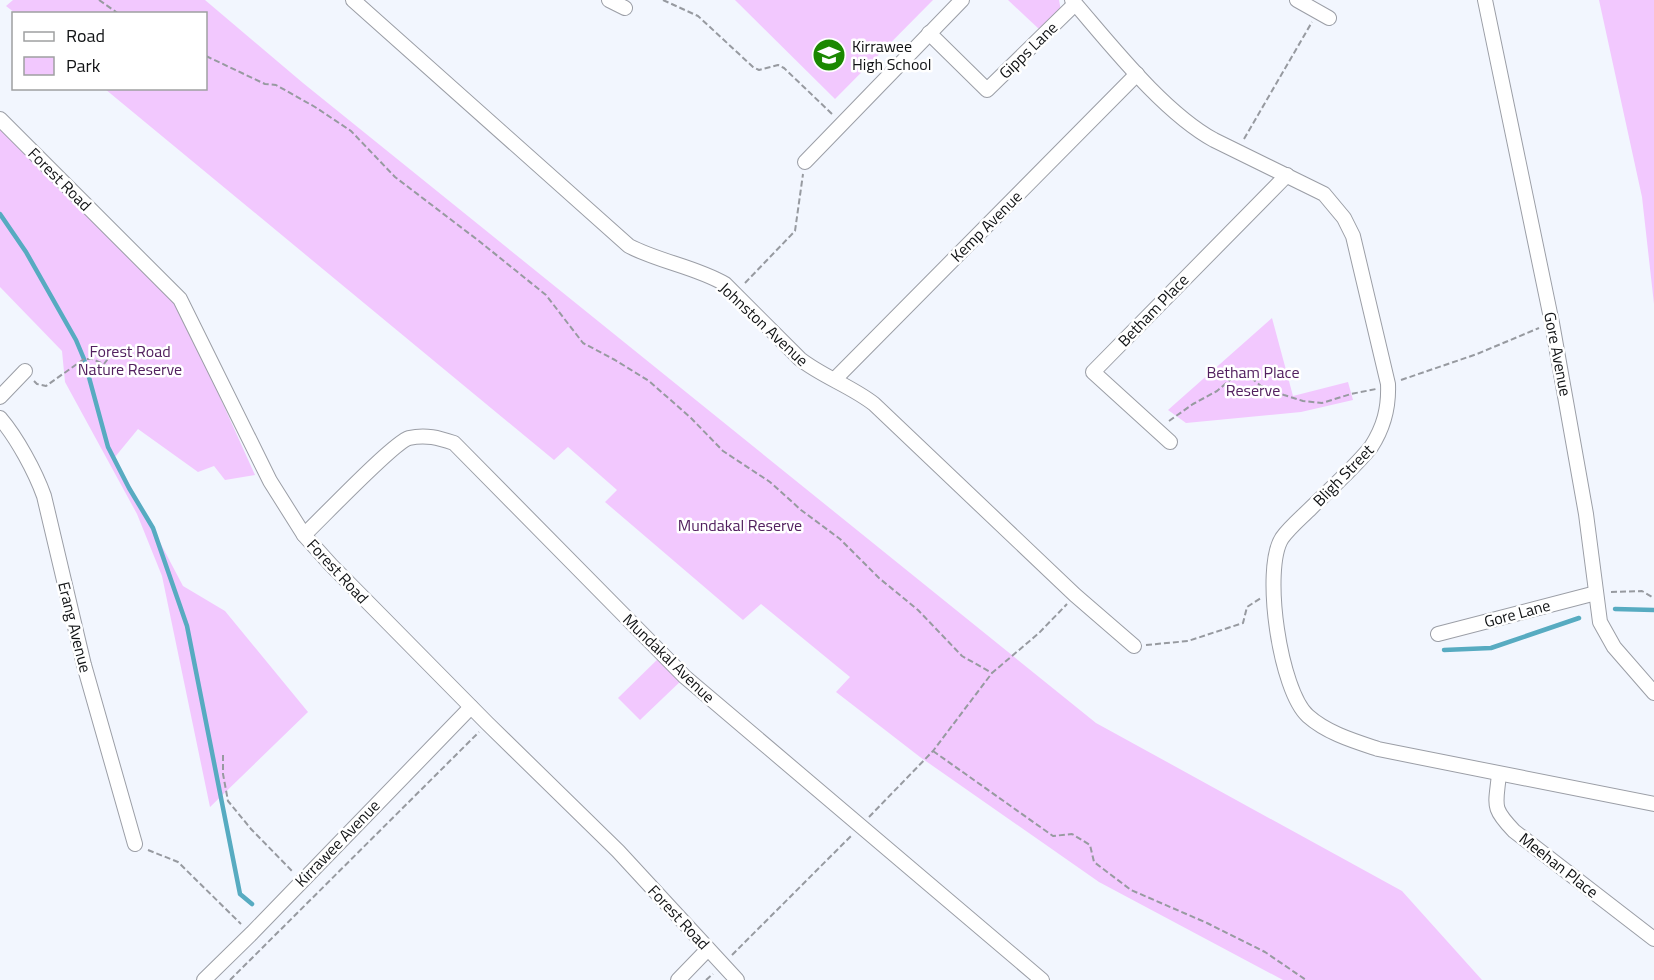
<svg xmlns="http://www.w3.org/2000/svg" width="1654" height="980" viewBox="0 0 1654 980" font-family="'Titillium Web',sans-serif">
	<rect width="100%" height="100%" fill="#f2f6fe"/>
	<g fill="#f2c8fe">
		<polygon points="13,0 205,0 303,83 1096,723 1402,891 1482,980 1283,980 1099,882 920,757 836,692 850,677 761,604 743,620 605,502 617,490 568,447 554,460 105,89 206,88 206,14 15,13 6,6"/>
		<polygon points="735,0 933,0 835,99"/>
		<polygon points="1008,0 1059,0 1061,11 1040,30"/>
		<polygon points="1599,0 1654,0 1654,304 1642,197"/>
		<polygon points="0,125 177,302 255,475 225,480 214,466 198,472 138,429 115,457 183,586 225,611 308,712 210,807 162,576 137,514 65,382 62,351 0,287"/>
		<polygon points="1272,318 1293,396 1348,382 1353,400 1301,412 1186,423 1168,410"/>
		<polygon points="663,654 685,677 640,720 618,698"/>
	</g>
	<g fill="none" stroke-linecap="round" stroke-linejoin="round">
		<g stroke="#57abc1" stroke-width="4.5">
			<polyline points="0,214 26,252 76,340 84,359 108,447 129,488 153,528 187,626 240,894 252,904"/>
			<polyline points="1615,609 1654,610"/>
			<polyline points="1444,650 1491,648 1579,618"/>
		</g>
		<g stroke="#9b9ea6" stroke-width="16">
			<g id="minor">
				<path d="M 353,0 L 629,246 C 660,262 696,267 725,284 L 800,359 C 823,377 851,386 874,404 L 1075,595 L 1134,646"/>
				<polyline points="609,0 625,8"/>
				<path d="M 1072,0 C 1111,45 1163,112 1214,140 L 1324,194 L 1344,218 L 1353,236 L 1388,384 C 1389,408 1384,427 1371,447 C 1353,469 1331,488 1311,508 C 1301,518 1290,527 1282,538 C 1262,569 1280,691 1308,716 C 1327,733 1354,741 1378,749 L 1654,804"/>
				<polyline points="1297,0 1329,18"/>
				<polyline points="1485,0 1552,323 1586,514 1600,622 1614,647 1654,693"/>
				<polyline points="929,33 987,90 1075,4"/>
				<polyline points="0,119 180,299 270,481 304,535 331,565 487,723 618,851 737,980"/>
				<polyline points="805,162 962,0"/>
				<polyline points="835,379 1137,74"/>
				<polyline points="0,397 25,371"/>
				<path d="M 0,418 C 17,438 35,471 44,496 L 84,665 L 135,844"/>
				<polyline points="1170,442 1093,372 1287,175"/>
				<path d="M 304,535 C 321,519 394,442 409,438 C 426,434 439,438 454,443 L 685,677 L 1042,980"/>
				<polyline points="1438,634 1596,593"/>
				<path d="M 1499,774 C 1496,806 1491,807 1514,831 L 1654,939"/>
				<polyline points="204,980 252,933 471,707"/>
				<polyline points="678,980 708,949"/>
			</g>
		</g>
		<g stroke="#979aa0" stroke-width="2" stroke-dasharray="6 3" stroke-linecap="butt">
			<polyline points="99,0 119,14"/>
			<polyline points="663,0 698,16 753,67 759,70 778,65 784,68 832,114"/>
			<polyline points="206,56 265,84 276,85 315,107 351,131 395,177 479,241 546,295 583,343 615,360 649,381 691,418 723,451 770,482 801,510 840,539 879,578 918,610 962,656 992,673"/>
			<polyline points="1244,139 1312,22"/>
			<polyline points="745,283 795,231 803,174"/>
			<polyline points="1401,380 1477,354 1539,328"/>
			<polyline points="34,381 37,384 46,386 84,359 92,359 104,364 113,352"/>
			<polyline points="1169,421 1193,404 1217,391 1238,373 1245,373 1261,386 1284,395 1303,401 1322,403 1351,394 1376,389"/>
			<polyline points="1611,592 1642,591 1654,598"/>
			<polyline points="1146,645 1188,641 1243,623 1247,607 1261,598"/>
			<polyline points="933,751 1053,836 1072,834 1090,845 1094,862 1131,890 1207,923 1265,952 1306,980"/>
			<polyline points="223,755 223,774 228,801 251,829 293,872"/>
			<polyline points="869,817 933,751 992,673 1039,633 1067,604"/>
			<polyline points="148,850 178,862 241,924"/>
			<polyline points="732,955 851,836"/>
			<polyline points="230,980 479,732"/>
			<polyline points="706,980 713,974"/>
		</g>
		<use href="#minor" stroke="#fff" stroke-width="14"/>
	</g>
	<defs>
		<g id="school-disc" transform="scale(1.725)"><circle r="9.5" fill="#1b8801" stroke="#fff"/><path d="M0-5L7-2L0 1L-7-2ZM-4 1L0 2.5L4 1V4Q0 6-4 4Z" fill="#fff"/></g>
	</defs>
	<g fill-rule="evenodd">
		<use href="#school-disc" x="829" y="55"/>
	</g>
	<g text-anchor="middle" stroke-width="5" stroke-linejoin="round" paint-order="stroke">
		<g font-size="16" fill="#101214" stroke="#fff" text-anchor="start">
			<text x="852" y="52">Kirrawee<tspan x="852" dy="18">High School</tspan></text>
		</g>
		<g font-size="16" fill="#101214" stroke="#fff">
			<text transform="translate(1028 50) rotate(-44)" y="6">Gipps Lane</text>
			<text transform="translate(60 179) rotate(45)" y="6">Forest Road</text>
			<text transform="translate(986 226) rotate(-45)" y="6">Kemp Avenue</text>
			<text transform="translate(1153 310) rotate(-46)" y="6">Betham Place</text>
			<text transform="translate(764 324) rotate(43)" y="6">Johnston Avenue</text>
			<text transform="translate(1558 354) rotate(79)" y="6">Gore Avenue</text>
			<text transform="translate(1343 475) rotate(-46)" y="6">Bligh Street</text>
			<text transform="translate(338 571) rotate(47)" y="6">Forest Road</text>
			<text transform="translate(1517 613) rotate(-15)" y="6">Gore Lane</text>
			<text transform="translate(75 627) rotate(76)" y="6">Erang Avenue</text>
			<text transform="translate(669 658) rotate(44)" y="6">Mundakal Avenue</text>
			<text transform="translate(337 843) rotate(-46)" y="6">Kirrawee Avenue</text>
			<text transform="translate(1559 865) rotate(38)" y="6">Meehan Place</text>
			<text transform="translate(679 917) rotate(47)" y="6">Forest Road</text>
		</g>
		<g font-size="16" fill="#52205f" stroke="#fff">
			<text x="130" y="357">Forest Road<tspan x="130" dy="18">Nature Reserve</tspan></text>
			<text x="1253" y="378">Betham Place<tspan x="1253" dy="18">Reserve</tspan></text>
			<text x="740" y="531">Mundakal Reserve</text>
		</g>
	</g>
	<rect x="12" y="12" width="195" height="78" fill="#ffffff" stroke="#9fa0a1" stroke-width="1.5"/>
	<rect x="24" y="32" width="30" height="9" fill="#ffffff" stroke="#9fa0a1" stroke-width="1.5"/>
	<text x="66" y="42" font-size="18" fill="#101214">Road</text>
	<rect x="24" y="57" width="30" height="18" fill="#f2c8fe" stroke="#9fa0a1" stroke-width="1.5"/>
	<text x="66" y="72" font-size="18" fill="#101214">Park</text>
</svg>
